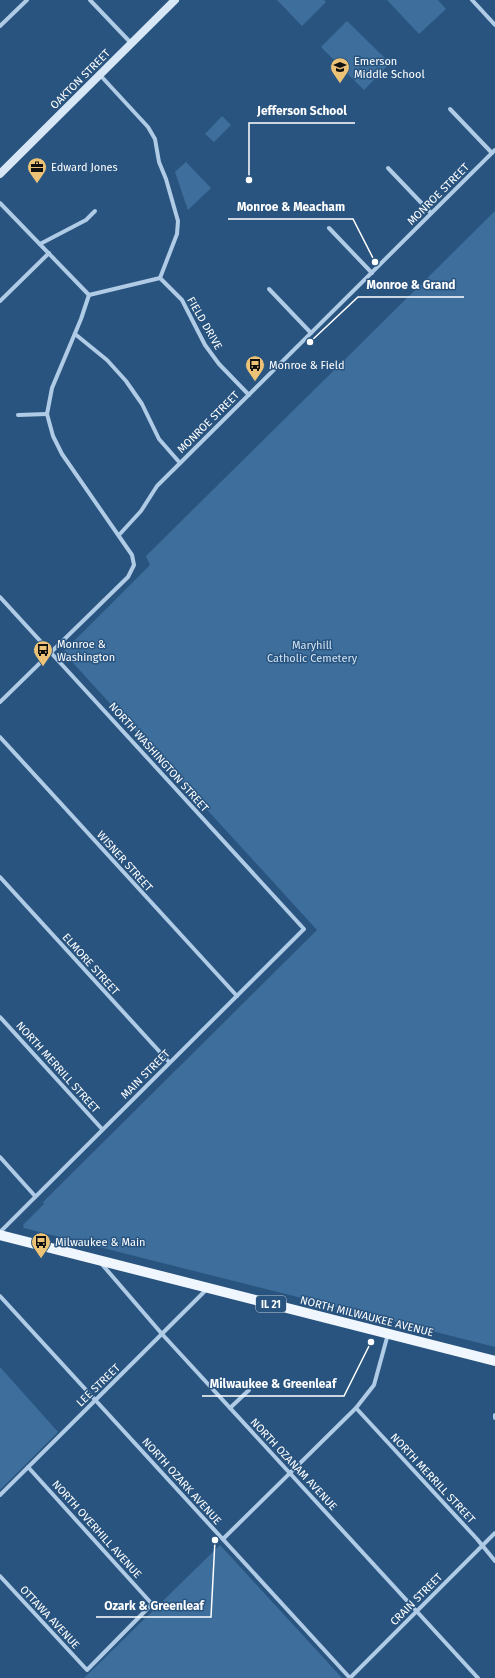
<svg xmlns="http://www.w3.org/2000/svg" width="495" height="1678" viewBox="0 0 495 1678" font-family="'Fira Sans',sans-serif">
	<rect width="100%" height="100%" fill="#29547f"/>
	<g fill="#3d6e9c">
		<polygon points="277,0 324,0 326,2 302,26"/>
		<polygon points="387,0 438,0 446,9 419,34"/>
		<polygon points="347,21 390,63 364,90 321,47"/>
		<polygon points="222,116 231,125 214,142 205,134"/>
		<polygon points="186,162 211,188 188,210 175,172"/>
		<polygon points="495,211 495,1347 24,1228 23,1225 44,1204 43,1202 317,930 63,652 150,565 146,556"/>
		<polygon points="0,1367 58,1432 0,1490"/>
		<polygon points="220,1545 342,1678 84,1678"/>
	</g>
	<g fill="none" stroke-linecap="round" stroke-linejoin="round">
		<g stroke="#afcbe5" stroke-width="4">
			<polyline points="90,0 131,43"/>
			<polyline points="472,0 495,25"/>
			<polyline points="0,26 27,0"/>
			<polyline points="450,109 492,153"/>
			<polyline points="388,168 431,213"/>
			<polyline points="0,203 89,295"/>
			<polyline points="329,228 372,273"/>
			<polyline points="40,244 86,220 95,211"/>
			<polyline points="160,278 182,300 205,345 219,364 249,395"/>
			<polyline points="269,289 311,333"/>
			<polyline points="89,295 160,278 177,234 178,221 166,179 159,162 155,139 148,127 100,75"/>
			<polyline points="0,301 49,253"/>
			<polyline points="75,334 107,360 126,381 142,404 159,439 180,463"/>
			<polyline points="18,415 47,414"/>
			<polyline points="119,535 141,511 157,486 495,150"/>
			<polyline points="0,597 304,929 0,1232"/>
			<polyline points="0,702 128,577 134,565 132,555 62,454 53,436 47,414 52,388 81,319 89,295"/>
			<polyline points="0,737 237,996"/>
			<polyline points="0,877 169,1062"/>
			<polyline points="0,1017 102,1129"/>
			<polyline points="0,1157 35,1196"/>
			<polyline points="100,1262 162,1334 478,1678"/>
			<polyline points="0,1296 350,1678"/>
			<polyline points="230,1408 249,1390"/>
			<polyline points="356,1408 477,1539 495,1561"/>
			<polyline points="495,1415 495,1418"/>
			<polyline points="0,1495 207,1289"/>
			<polyline points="223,1539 356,1408 374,1385 388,1334"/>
			<polyline points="0,1576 87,1670 152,1604 28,1467"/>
			<polyline points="350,1678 495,1533"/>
		</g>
		<polyline stroke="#d8e7f5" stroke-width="8" points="0,174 175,0"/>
		<polyline stroke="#eff6fd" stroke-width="10" points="0,1235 495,1361"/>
	</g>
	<defs>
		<g id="school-pin" transform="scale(1)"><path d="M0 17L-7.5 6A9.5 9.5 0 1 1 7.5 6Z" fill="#ecc276" stroke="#29547f"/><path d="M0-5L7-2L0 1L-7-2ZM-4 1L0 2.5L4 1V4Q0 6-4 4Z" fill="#111"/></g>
		<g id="office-pin" transform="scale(1)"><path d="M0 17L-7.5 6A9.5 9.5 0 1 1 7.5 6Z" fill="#ecc276" stroke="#29547f"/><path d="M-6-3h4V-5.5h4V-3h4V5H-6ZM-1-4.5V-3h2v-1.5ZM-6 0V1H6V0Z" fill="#111"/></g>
		<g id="bus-pin" transform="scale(1)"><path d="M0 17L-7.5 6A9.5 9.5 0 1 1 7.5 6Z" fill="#ecc276" stroke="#29547f"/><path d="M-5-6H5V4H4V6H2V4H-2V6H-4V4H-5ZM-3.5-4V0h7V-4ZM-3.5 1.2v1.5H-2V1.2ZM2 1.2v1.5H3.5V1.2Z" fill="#111"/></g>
	</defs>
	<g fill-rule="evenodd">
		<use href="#school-pin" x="340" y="67"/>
		<use href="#office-pin" x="37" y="167"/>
		<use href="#bus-pin" x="255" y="365"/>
		<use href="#bus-pin" x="43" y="650"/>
		<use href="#bus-pin" x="41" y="1242"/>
	</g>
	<g text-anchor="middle" stroke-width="3" stroke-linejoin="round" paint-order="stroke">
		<rect fill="#29547f" stroke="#bfccd9" stroke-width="1" x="256" y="1296" width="30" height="16" rx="3"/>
		<g font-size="10" font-weight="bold" fill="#fff">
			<text x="271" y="1308">IL 21</text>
		</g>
		<g font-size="11" fill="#fff" stroke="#29547f" text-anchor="start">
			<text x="354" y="65">Emerson<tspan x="354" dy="13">Middle School</tspan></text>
			<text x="51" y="171">Edward Jones</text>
			<text x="269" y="369">Monroe &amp; Field</text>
			<text x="57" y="648">Monroe &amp;<tspan x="57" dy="13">Washington</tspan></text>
			<text x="55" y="1246">Milwaukee &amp; Main</text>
		</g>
		<g font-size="11" fill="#fff" stroke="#29547f">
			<text transform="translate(80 79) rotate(-45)" y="4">OAKTON STREET</text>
			<text transform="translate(438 194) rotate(-45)" y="4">MONROE STREET</text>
			<text transform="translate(205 323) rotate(60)" y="4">FIELD DRIVE</text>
			<text transform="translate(208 422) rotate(-45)" y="4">MONROE STREET</text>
			<text transform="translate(159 757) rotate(48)" y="4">NORTH WASHINGTON STREET</text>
			<text transform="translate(125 861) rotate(48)" y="4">WISNER STREET</text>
			<text transform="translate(91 964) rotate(48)" y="4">ELMORE STREET</text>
			<text transform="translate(58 1067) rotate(48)" y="4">NORTH MERRILL STREET</text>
			<text transform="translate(145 1074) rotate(-45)" y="4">MAIN STREET</text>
			<text transform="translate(367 1316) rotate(14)" y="4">NORTH MILWAUKEE AVENUE</text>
			<text transform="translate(98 1385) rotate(-44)" y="4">LEE STREET</text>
			<text transform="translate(294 1464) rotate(47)" y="4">NORTH OZANAM AVENUE</text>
			<text transform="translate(433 1478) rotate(47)" y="4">NORTH MERRILL STREET</text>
			<text transform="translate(182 1481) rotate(48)" y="4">NORTH OZARK AVENUE</text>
			<text transform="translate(97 1529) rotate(48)" y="4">NORTH OVERHILL AVENUE</text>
			<text transform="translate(416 1599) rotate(-45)" y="4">CRAIN STREET</text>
			<text transform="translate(50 1617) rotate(47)" y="4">OTTAWA AVENUE</text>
		</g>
		<g font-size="11" fill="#d2e4f4" stroke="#29547f">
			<text x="312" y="649">Maryhill<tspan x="312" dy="13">Catholic Cemetery</tspan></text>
		</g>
	</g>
	<path fill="none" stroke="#fff" stroke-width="1.5" d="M249 180L249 123H355M375 262L353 219H228M310 342L358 297H464M371 1342L344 1396H202M215 1540L211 1617H96"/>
	<g fill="#fff" stroke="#29547f" stroke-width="1.5">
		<circle cx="249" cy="180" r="4"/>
		<circle cx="375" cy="262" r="4"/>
		<circle cx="310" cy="342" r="4"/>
		<circle cx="371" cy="1342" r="4"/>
		<circle cx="215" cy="1540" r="4"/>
	</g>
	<g font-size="12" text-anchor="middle" font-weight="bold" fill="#fff" stroke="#29547f" stroke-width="3" stroke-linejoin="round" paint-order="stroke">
		<text x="302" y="115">Jefferson School</text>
		<text x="291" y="211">Monroe &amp; Meacham</text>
		<text x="411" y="289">Monroe &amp; Grand</text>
		<text x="273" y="1388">Milwaukee &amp; Greenleaf</text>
		<text x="154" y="1610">Ozark &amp; Greenleaf</text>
	</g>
</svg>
